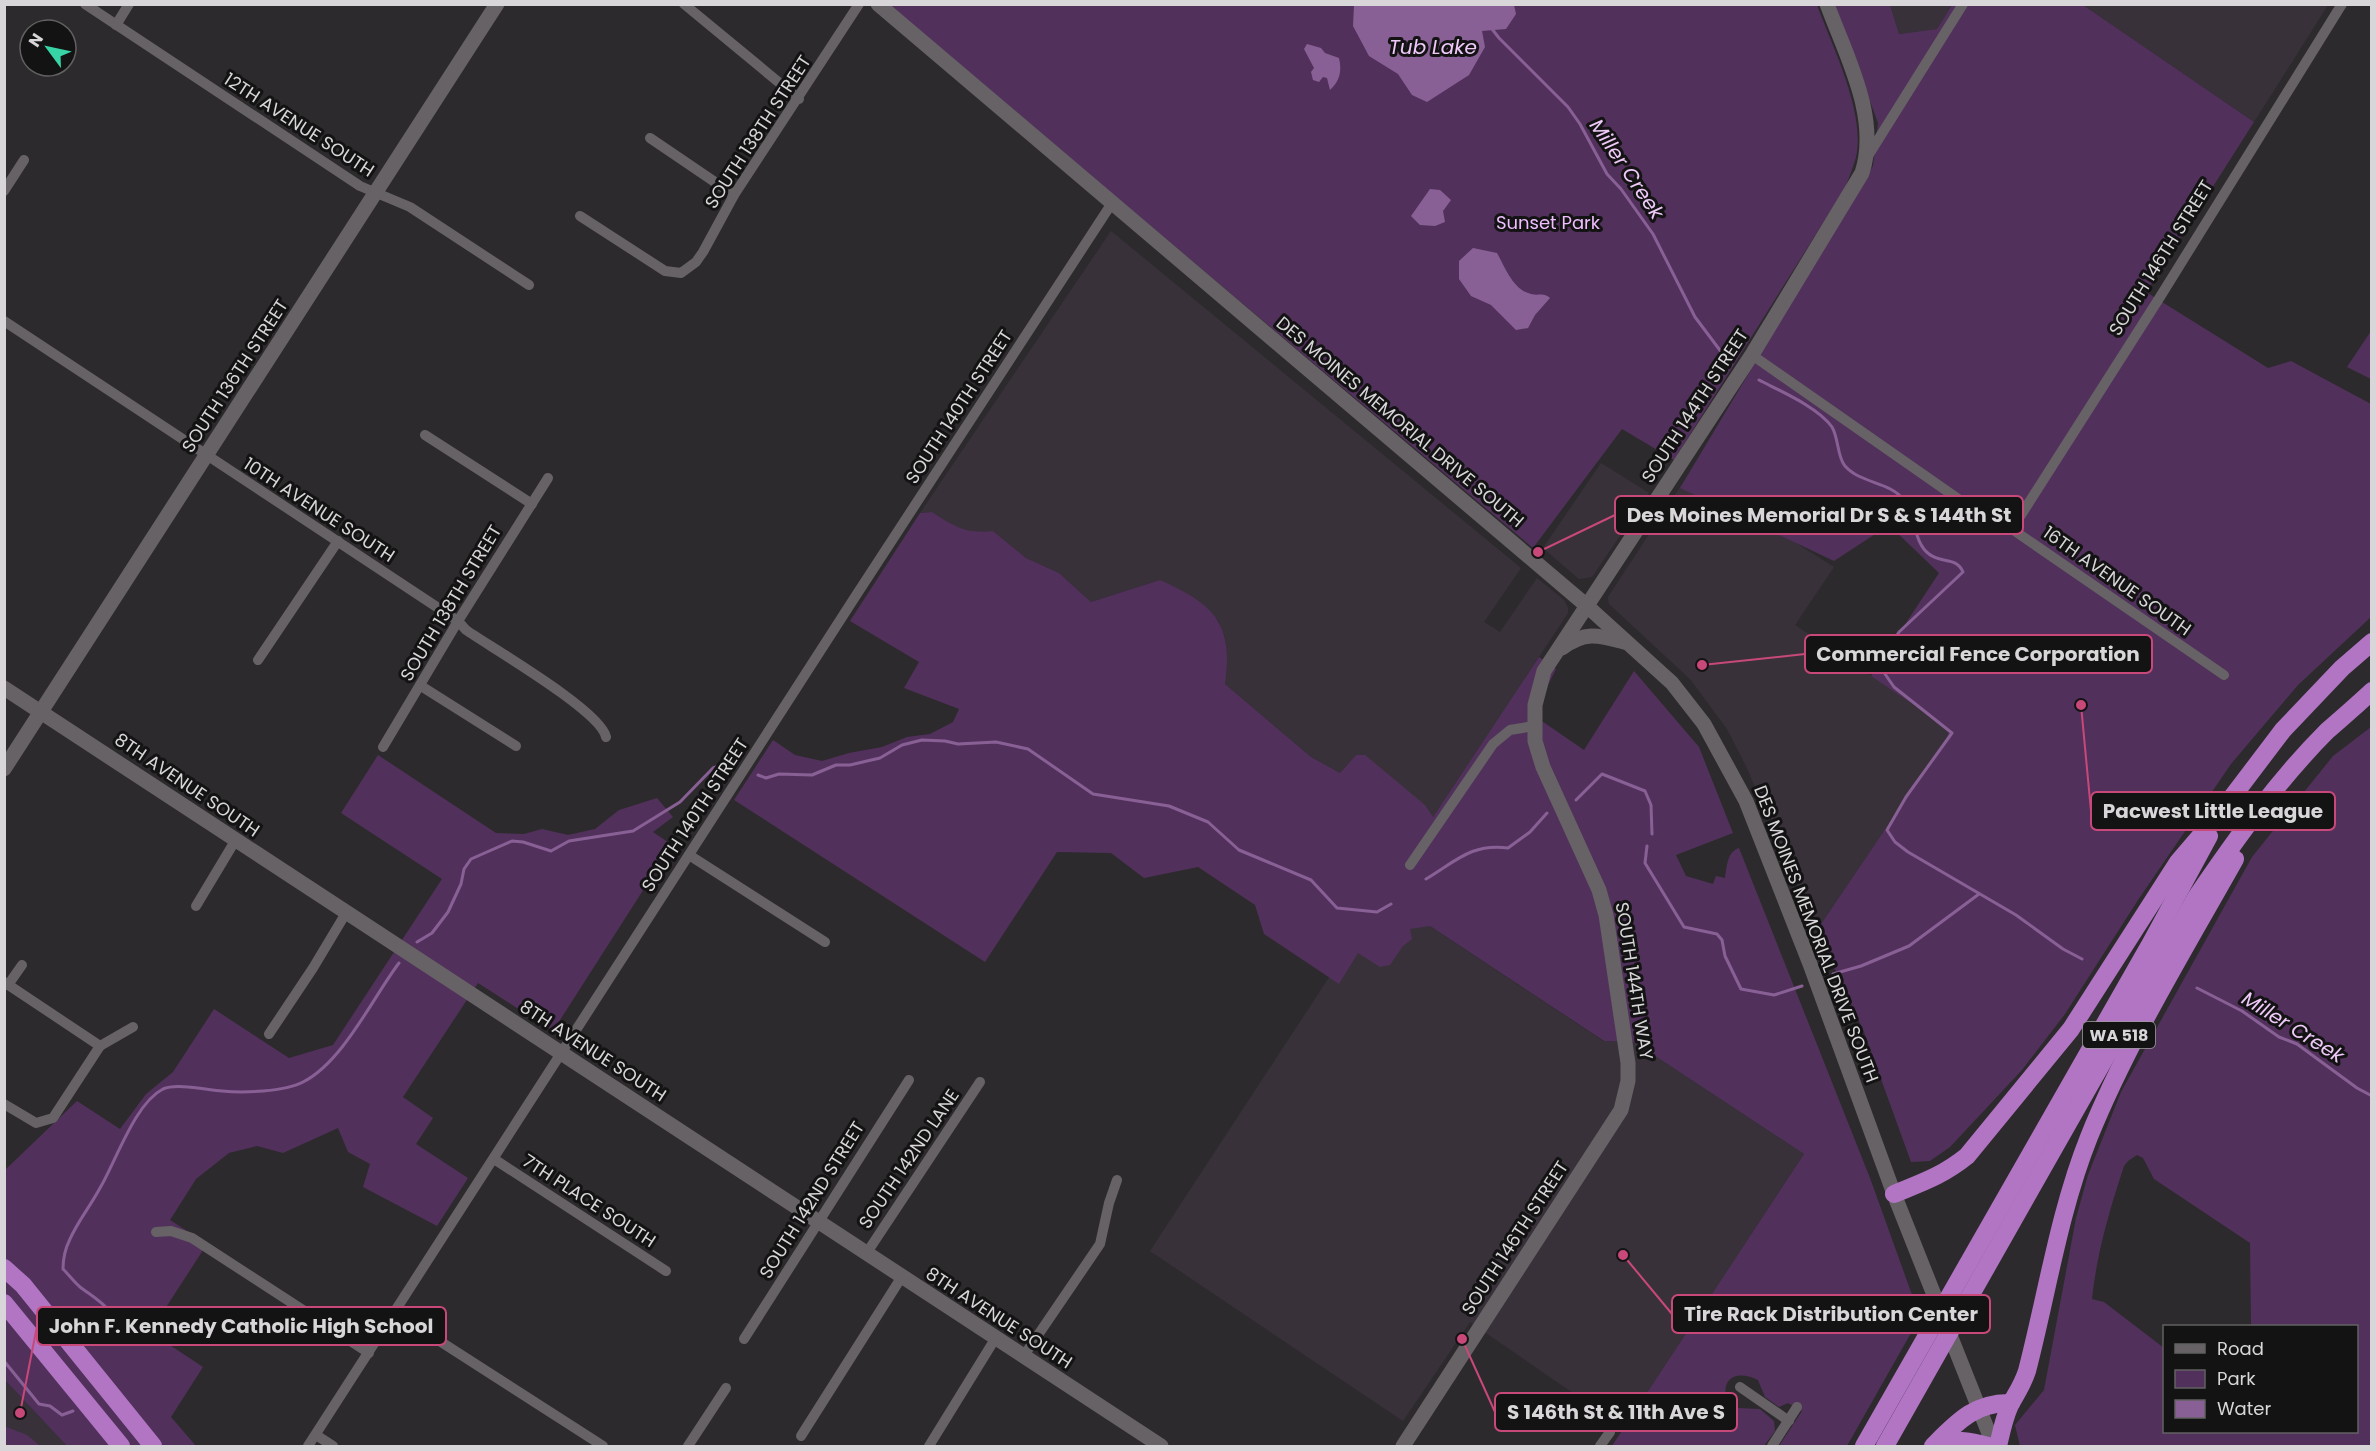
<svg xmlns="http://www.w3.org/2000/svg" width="2376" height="1451" viewBox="0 0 2376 1451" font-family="Poppins,sans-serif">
	<rect width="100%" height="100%" fill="#2d2a2d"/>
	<g fill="#38313a">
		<polygon points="1890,5 1952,5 1937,29 1899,34"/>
		<polygon points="2083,5 2328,5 2254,122"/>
		<polygon points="1111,231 1521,568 1484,622 1500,632 1537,578 1564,600 1568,608 1568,613 1433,817 1356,755 1340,773 1311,757 1225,684 1227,666 1225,638 1218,620 1160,580 1091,602 1059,573 1026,558 993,531 975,533 958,529 932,512 920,513"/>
		<polygon points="1601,463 1649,493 1592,577 1579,579 1543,548"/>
		<polygon points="1688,475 1834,567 1795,625 1953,730 1817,930 1746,766 1727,729 1690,679 1609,604 1608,597"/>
		<polygon points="1383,895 1603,1041 1634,1042 1804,1154 1624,1428 1470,1322 1403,1421 1150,1251"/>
		<polygon points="5,1380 67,1446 5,1446"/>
	</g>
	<g fill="#51315b" fill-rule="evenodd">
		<path d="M 888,5 L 1817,5 C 1832,46 1866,113 1856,157 C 1853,167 1849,178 1845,188 L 1674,460 L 1622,429 L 1533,548 Z"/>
		<polygon points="1835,5 1890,5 1899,34 1937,29 1952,5 2083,5 2254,122 2146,292 2268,368 2291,361 2371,404 2371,617 2298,685 2231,764 2138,900 2065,1014 2022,1070 1950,1147 1930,1161 1911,1162 1864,1032 1817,930 1947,738 1949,730 1951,730 1871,676 1939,573 1889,525 1834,561 1680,488 1873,166 1878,123"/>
		<polygon points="2371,331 2371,379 2347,367"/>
		<path d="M 932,512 C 955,527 965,534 993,531 L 1026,558 L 1059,573 L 1091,602 L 1160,580 C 1213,604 1234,622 1225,684 L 1311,757 L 1340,773 L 1356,755 L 1365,755 L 1425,805 L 1433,817 L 1539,657 L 1556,669 L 1533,715 L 1584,750 L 1634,671 L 1699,747 L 1733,833 L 1676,855 L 1686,876 L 1713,884 L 1716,876 L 1725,878 C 1727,866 1727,852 1739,848 L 1870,1178 L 1920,1317 L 1847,1446 L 1779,1446 L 1802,1411 L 1788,1403 L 1779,1407 L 1765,1397 L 1758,1380 C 1737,1370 1720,1377 1727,1402 L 1737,1408 L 1760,1409 L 1774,1421 L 1775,1431 L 1764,1446 L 1612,1446 L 1804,1154 L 1634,1042 L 1604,1041 L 1430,926 L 1410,929 L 1412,939 L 1403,946 L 1390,965 L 1380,967 L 1358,953 L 1339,984 L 1264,934 L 1255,905 L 1198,867 L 1144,878 L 1111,853 L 1057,852 L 985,962 L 734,800 L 773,740 L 795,755 L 822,761 L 849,753 L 882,747 L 907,737 L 930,734 L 953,722 L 959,709 L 904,688 L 919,662 L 850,621 L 920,513 Z"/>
		<path d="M 2371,727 L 2371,1446 L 2020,1446 L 2015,1425 L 2044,1390 L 2076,1218 L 2088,1175 L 2121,1092 L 2252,857 L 2333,756 ZM 2137,1155 L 2143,1158 L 2154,1179 L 2250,1243 L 2251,1326 L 2356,1326 L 2356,1432 L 2164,1432 L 2164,1348 L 2104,1302 L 2092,1299 C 2097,1252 2109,1212 2124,1166 L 2128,1161 Z"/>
		<polygon points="378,755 496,833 524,834 542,829 568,835 595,829 619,810 657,798 673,817 653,832 672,845 553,1031 478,983 403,1097 433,1118 416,1144 468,1178 437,1226 363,1187 370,1164 348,1152 338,1128 283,1153 257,1146 229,1153 196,1179 170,1220 207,1244 150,1332 203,1367 171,1417 196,1446 67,1446 5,1380 5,1170 77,1101 120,1129 146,1094 173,1072 214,1009 289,1058 333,1045 442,879 341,813"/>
		<polygon points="4,1426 27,1435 40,1446 5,1446"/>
	</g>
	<g fill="#896095">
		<polygon points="1354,5 1514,5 1516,14 1506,29 1482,31 1485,47 1469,75 1427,102 1412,95 1398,74 1369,56 1353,26"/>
		<path d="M 1307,44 L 1321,48 L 1325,53 L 1339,58 C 1342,71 1340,81 1330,90 L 1327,78 L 1323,77 L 1319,82 L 1313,80 L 1311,72 L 1314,68 L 1304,49 Z"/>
		<polygon points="1430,189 1440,190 1451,200 1443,211 1445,222 1435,226 1420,225 1411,216"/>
		<path d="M 1473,248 L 1497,253 C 1505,267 1513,290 1531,294 C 1539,296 1544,292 1550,298 L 1535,315 L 1528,328 L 1516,330 L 1491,305 L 1471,296 L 1459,279 L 1459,261 Z"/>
	</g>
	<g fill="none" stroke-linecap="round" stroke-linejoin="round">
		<g stroke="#896095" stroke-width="3">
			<polyline points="1492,29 1499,38 1568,107 1580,124 1607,174 1621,189 1653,234 1695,317 1731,365"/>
			<path d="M 1759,380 C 1780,391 1818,407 1832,427 C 1839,439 1837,457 1845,466 C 1861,484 1889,481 1904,500 C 1916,516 1913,542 1929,554 C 1941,564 1956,556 1963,572 L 1899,632 L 1884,655 L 1885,674 L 1894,687 L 1952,733 L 1906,797 L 1887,830 L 1895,842 L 1908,852 L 2016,915 L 2063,949 L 2082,959"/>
			<polyline points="758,775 766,778 779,774 812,775 836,765 850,765 880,758 902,745 922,740 945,741 958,744 996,742 1028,749 1093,794 1169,806 1208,822 1239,850 1311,880 1337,908 1377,912 1391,904"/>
			<polyline points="1576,800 1602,774 1645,791 1651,805 1652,834"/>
			<polyline points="1647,846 1645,863 1684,927 1717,934 1722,940 1725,956 1741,989 1774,995 1802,986"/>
			<path d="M 1426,879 C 1456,861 1472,843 1508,848 L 1530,832 L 1547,813"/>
			<polyline points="417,942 432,933 448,912 461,884 464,869 471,859 512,841 523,842 551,851 569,841 633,831 680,802 713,768 727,763 738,762"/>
			<polyline points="1833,974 1861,966 1909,946 1979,894"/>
			<polyline points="2197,988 2242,1011 2279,1037 2297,1044 2357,1088 2372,1096"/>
			<path d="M 117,1335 C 118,1310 97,1300 80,1287 C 74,1282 69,1275 63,1269 C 63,1258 65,1249 70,1239 C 78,1221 91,1205 100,1188 C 116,1161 135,1103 163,1089 C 177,1083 207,1090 222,1091 C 243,1093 284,1092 303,1082 C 343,1062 373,997 399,963"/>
			<polyline points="4,1361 39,1404 50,1406 62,1415 73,1411"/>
			<polyline points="2372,1380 2372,1390"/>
		</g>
		<g stroke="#666266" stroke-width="10">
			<polyline points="85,4 360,186 410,207 529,285"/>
			<polyline points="684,4 799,99"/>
			<polyline points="116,25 129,4"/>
			<polyline points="650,138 734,195"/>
			<polyline points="1866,159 1963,4"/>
			<polyline points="4,191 24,160"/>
			<polyline points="580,216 665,271 681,273 696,262 703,252 734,195 859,4"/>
			<path d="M 4,321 L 458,621 L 466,630 C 492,648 601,711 606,737"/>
			<polyline points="1752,355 1987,519 1997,524 2006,525 2224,675"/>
			<polyline points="425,435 532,504"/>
			<polyline points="2006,525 2021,515 2160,297 2342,4"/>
			<polyline points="258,660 338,541"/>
			<polyline points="421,686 516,746"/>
			<polyline points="383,747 458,621 548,478"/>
			<polyline points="689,855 825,942"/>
			<polyline points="1410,865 1493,744 1510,730 1534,726"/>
			<polyline points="196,906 235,841"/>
			<polyline points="4,982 100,1046"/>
			<polyline points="8,985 22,965"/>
			<polyline points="269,1034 313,968 346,913"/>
			<polyline points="4,1104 36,1123 53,1118 100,1046 133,1027"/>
			<polyline points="494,1159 666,1271"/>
			<polyline points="156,1232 171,1231 192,1238 369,1353"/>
			<polyline points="866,1254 980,1082"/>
			<polyline points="396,1313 603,1446"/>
			<polyline points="744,1339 909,1080"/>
			<polyline points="1023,1357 1100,1244 1109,1203 1117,1180"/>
			<polyline points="1740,1387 1789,1421"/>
			<polyline points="316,1435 333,1446"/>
			<polyline points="801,1436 901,1278"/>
			<polyline points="308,1446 855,597 1112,203"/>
			<polyline points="688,1446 726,1388"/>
			<polyline points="929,1446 995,1339"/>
			<polyline points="1600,1446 1610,1432"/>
			<polyline points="1772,1446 1797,1407"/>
		</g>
		<g stroke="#666266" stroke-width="15">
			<polyline points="878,4 1587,606 1672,683 1704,724 1746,801 1810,964 1894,1194 1994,1446"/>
			<path d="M 1562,648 C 1585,631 1598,635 1624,642"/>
			<polyline points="4,688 1161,1446"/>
			<polyline points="4,769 497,4"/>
			<path d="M 1403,1446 L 1621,1110 L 1628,1081 L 1628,1063 L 1606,915 L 1599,890 L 1543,767 L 1535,741 L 1535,705 L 1544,671 L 1753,353 L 1862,173 C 1880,117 1846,56 1827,4"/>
		</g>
		<g stroke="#b275c4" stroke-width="18">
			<path d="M 1894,1194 C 1923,1182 1942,1176 1967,1156 L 2071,1029 L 2178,862 L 2220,813 L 2283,730 L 2342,668 L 2372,642"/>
			<polyline points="4,1268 23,1285 153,1446"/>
			<polyline points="4,1303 121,1446"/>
			<polyline points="1864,1446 2151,943 2209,836"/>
			<path d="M 1885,1446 L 2197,896 C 2236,839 2278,780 2327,731 C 2342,718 2357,705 2372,691"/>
			<path d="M 1933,1446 C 1957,1422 1975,1402 2011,1403"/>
			<path d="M 1941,1446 C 1959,1438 1970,1441 1988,1446"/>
			<path d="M 1998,1446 C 2001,1433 2004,1418 2010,1405 C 2017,1392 2022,1386 2027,1371 C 2047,1294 2059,1212 2089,1137 C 2127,1043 2185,948 2235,859"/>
		</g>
	</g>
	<g text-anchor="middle" stroke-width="6" stroke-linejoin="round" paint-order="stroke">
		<rect fill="#141314" stroke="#9d9c9d" stroke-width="1.5" x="2083" y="1022" width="72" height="26" rx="4.5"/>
		<g font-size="16" font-weight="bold" fill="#d8d6d8">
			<text x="2119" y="1041">WA 518</text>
		</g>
		<g font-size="18" fill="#d8d6d8" stroke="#141314">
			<text transform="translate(299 125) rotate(33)" y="6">12TH AVENUE SOUTH</text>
			<text transform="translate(758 132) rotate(-57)" y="6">SOUTH 138TH STREET</text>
			<text transform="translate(2161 258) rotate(-58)" y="6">SOUTH 146TH STREET</text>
			<text transform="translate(235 376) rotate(-57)" y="6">SOUTH 136TH STREET</text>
			<text transform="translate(1695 406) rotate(-57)" y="6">SOUTH 144TH STREET</text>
			<text transform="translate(959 407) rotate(-57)" y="6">SOUTH 140TH STREET</text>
			<text transform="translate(1400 422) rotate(40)" y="6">DES MOINES MEMORIAL DRIVE SOUTH</text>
			<text transform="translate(319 510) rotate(33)" y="6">10TH AVENUE SOUTH</text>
			<text transform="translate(2117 581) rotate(35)" y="6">16TH AVENUE SOUTH</text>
			<text transform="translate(451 603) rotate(-59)" y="6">SOUTH 138TH STREET</text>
			<text transform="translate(187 785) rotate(34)" y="6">8TH AVENUE SOUTH</text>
			<text transform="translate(695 815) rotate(-57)" y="6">SOUTH 140TH STREET</text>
			<text transform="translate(1816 934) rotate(69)" y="6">DES MOINES MEMORIAL DRIVE SOUTH</text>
			<text transform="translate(1634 981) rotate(81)" y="6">SOUTH 144TH WAY</text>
			<text transform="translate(593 1051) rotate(33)" y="6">8TH AVENUE SOUTH</text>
			<text transform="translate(909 1159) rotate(-56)" y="6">SOUTH 142ND LANE</text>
			<text transform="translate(812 1200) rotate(-58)" y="6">SOUTH 142ND STREET</text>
			<text transform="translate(589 1201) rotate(33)" y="6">7TH PLACE SOUTH</text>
			<text transform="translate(1515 1238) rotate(-57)" y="6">SOUTH 146TH STREET</text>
			<text transform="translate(999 1318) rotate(33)" y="6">8TH AVENUE SOUTH</text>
		</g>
		<g font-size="18" fill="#eebefd" stroke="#141314">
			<text x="1548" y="229">Sunset Park</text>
		</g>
		<g font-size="20" font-style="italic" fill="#efcaf9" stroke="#141314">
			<text x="1433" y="54">Tub Lake</text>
			<text transform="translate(1627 169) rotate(56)" y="7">Miller Creek</text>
			<text transform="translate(2293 1027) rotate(32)" y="7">Miller Creek</text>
		</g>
	</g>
	<path fill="none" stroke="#c8487a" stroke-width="2" d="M1538 552L1615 515M1702 665L1805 654M2081 705L2091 811M1623 1255L1672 1314M20 1413L37 1326M1462 1339L1495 1412"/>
	<g fill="#c8487a" stroke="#141314" stroke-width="2">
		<circle cx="1538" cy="552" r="6"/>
		<circle cx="1702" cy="665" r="6"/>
		<circle cx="2081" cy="705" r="6"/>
		<circle cx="1623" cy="1255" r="6"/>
		<circle cx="20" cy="1413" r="6"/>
		<circle cx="1462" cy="1339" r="6"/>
	</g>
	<g fill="#141314" stroke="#c8487a" stroke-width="2">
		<rect x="1615" y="496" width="408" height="38" rx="6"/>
		<rect x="1805" y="635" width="347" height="38" rx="6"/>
		<rect x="2091" y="792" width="244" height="38" rx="6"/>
		<rect x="1672" y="1295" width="318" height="38" rx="6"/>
		<rect x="37" y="1307" width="409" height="38" rx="6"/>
		<rect x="1495" y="1393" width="242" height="38" rx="6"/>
	</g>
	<g font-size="20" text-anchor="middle" font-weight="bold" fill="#d8d6d8">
		<text x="1819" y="522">Des Moines Memorial Dr S &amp; S 144th St</text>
		<text x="1978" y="661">Commercial Fence Corporation</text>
		<text x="2213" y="818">Pacwest Little League</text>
		<text x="1831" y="1321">Tire Rack Distribution Center</text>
		<text x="241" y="1333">John F. Kennedy Catholic High School</text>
		<text x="1616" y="1419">S 146th St &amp; 11th Ave S</text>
	</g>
	<rect width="2376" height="1451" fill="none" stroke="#d8d6d8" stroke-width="12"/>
	<rect x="2163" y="1325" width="195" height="108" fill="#141314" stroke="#626162" stroke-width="1.5"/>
	<rect x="2175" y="1344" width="30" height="9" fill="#666266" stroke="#626162" stroke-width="1.5"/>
	<text x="2217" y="1355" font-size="18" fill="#d8d6d8">Road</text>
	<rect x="2175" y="1370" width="30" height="18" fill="#51315b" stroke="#626162" stroke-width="1.5"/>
	<text x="2217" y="1385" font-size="18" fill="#d8d6d8">Park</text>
	<rect x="2175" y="1400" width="30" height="18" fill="#896095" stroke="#626162" stroke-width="1.5"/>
	<text x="2217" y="1415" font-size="18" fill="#d8d6d8">Water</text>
	<g transform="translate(48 48) rotate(303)"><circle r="28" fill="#141314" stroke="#626162" stroke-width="1.5"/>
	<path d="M0-4.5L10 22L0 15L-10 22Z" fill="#37d4a6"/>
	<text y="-9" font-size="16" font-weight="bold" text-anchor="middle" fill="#d8d6d8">N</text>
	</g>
</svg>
